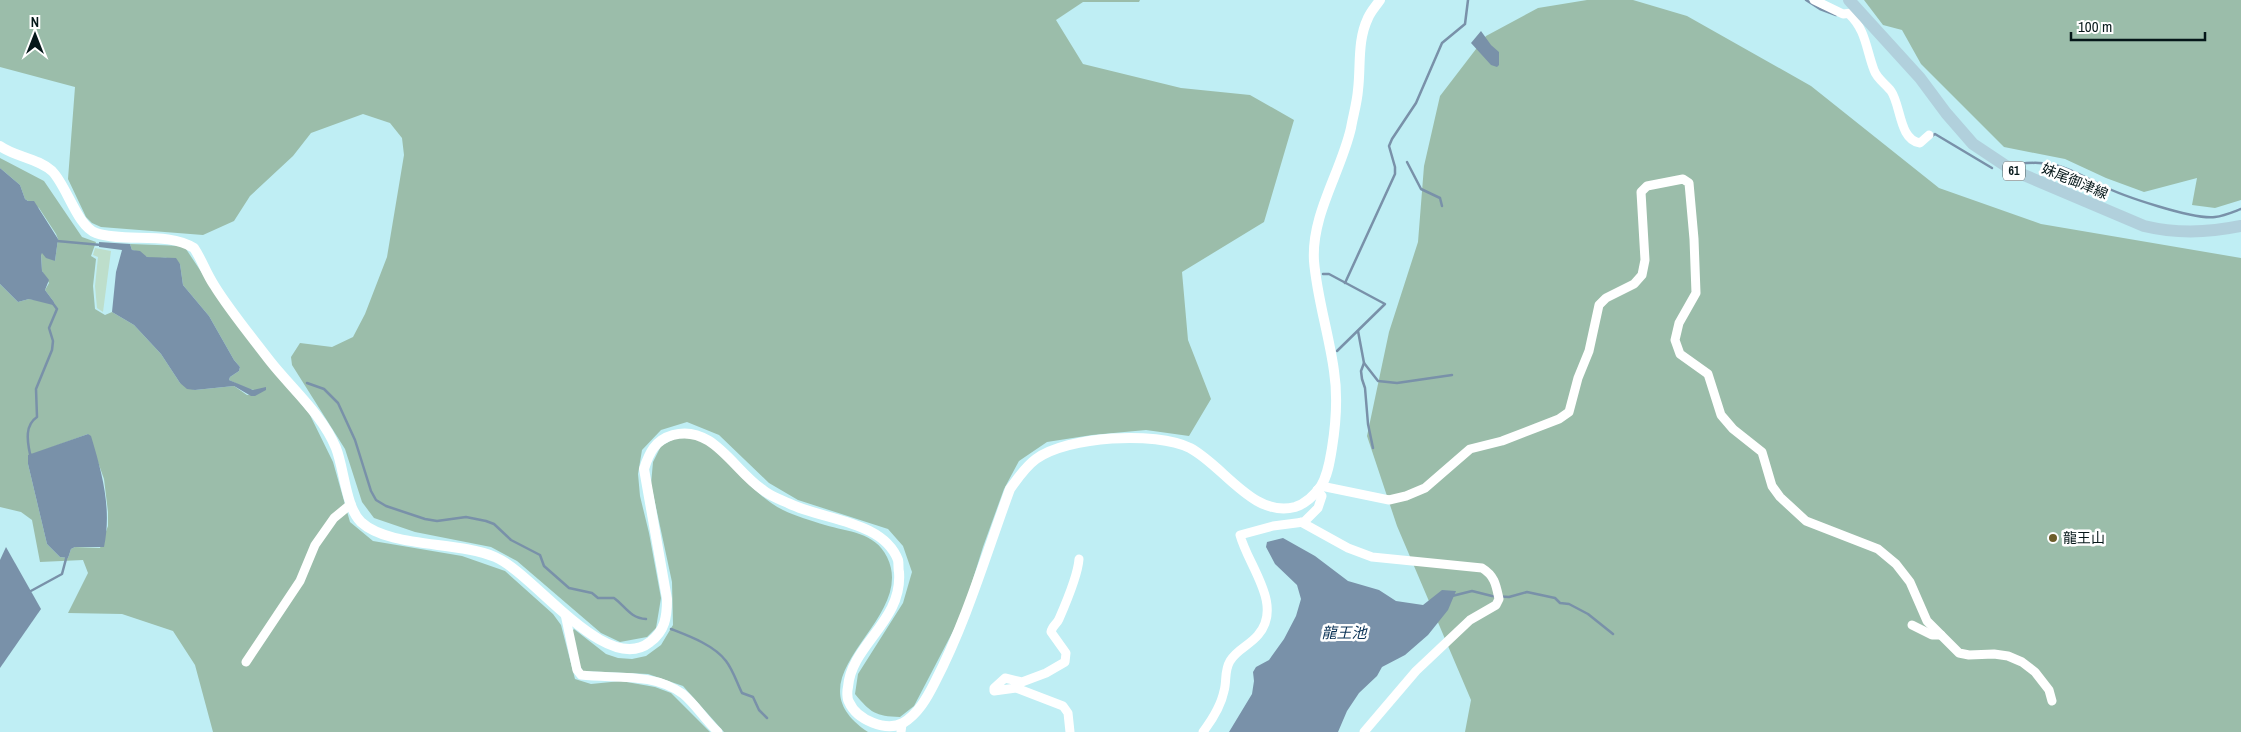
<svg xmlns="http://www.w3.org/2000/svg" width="2241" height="732" viewBox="0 0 2241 732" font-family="'Archivo Narrow','Noto Sans JP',sans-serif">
	<rect width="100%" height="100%" fill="#bfeef4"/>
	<polygon fill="#bddecb" points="95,248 111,251 103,312 97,308 95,286 98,257 93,255"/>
	<g fill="#9bbdaa" fill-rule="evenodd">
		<path d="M 0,0 L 1140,0 L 1139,2 L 1083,2 L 1056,20 L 1083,64 L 1181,88 L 1250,95 L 1294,120 L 1264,222 L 1182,272 L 1188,340 L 1211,399 L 1189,436 L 1146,430 L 1092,435 L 1047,442 L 1019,461 L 1004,489 L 983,547 L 962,614 L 914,706 L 900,717 C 875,716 871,713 855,694 L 858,674 L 903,603 L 912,572 L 903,546 L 888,529 L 798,500 L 769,483 L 719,435 L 687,422 L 661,430 L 642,450 L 638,474 L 640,496 L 649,533 L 661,598 L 656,628 L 647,637 L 620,642 L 601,633 L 517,561 L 491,547 L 415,532 L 374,518 L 362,502 L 345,449 L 292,365 L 291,357 L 300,343 L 332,347 L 353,337 L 365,314 L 387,257 L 404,155 L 402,138 L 390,123 L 363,114 L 311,133 L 293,156 L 250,196 L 234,221 L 203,235 L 101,227 L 92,223 L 86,217 L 68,179 L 75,87 L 0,67 Z"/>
		<polygon points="1587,0 1633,0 1687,16 1811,86 1939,188 2041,224 2241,258 2241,732 1465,732 1471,700 1397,526 1367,436 1389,332 1418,242 1424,166 1440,96 1486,36 1538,8"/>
		<polygon points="1864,0 2241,0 2241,200 2215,208 2192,205 2197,178 2144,192 2106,178 2065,159 2004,147 1921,64 1902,30 1883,25"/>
		<path d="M 0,158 L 44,181 L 82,237 L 96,242 L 91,256 L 96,259 L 93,286 L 95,309 L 105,315 L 112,312 L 134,325 L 161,354 L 180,383 L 195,390 L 234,386 L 247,395 L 258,394 L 261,391 L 248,389 L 229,380 L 230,377 L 239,371 L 240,367 L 234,360 L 209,316 L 183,285 L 180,264 C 165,253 161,261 147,257 C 141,255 139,251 132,250 L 130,244 L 184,246 L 222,303 L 310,415 L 333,462 L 350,522 L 373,541 L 462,556 L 505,571 L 553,614 L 561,625 L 575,679 L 591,684 L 621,681 L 655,687 L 671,693 L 710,732 L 213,732 L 195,665 L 173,631 L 122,614 L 68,613 L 88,573 L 83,560 L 40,562 L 32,520 L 21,512 L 0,507 L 0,284 L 18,302 L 29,299 L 54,302 L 45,290 L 49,283 L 42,271 L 41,254 L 42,252 L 55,261 L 58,239 L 56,234 L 39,208 L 25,199 L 20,185 L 0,168 ZM 88,434 L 104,479 L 108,512 L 108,526 L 100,548 L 75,547 L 71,549 L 68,558 L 60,557 L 47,544 L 28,464 L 28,456 Z"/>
		<path d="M 691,437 C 698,440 706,443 712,447 C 737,467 753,495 783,510 C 795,516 812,521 825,525 C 848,532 875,532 887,557 C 919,621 784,676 868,732 L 724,732 L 683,686 L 648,674 L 583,671 L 578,663 L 571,633 L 574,629 L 606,654 L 618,658 L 632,659 L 646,656 L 661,645 L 673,625 L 672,582 L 651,484 L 653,462 L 661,446 L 676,438 Z"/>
	</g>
	<g fill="#7991a9">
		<polygon points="1481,31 1491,45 1499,52 1499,65 1497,67 1491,65 1471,43"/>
		<polygon points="0,168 20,185 25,199 28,201 34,201 58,239 55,261 46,258 42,253 41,255 42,271 49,280 45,290 54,302 53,305 29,299 18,302 0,284"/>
		<polygon points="99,242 130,244 132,250 140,251 147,257 176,258 180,264 183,285 209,316 234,360 240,367 239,371 230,377 229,380 253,390 266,387 266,390 255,396 251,396 234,386 195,390 187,389 180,383 161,354 134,325 112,312 116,272 122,250 99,247"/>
		<path d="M 88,434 L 91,436 C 102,473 112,508 104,547 L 75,547 L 71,549 L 68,558 L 60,557 L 47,544 L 28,464 L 28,455 Z"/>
		<polygon points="1283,538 1315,556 1348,581 1379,590 1396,601 1423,605 1442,590 1456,591 1448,610 1428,635 1405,655 1382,667 1377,676 1359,693 1347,711 1338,732 1229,732 1252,694 1254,681 1253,672 1256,667 1269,660 1284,639 1296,616 1301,599 1297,585 1275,564 1266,547 1267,542"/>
		<polygon points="6,547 41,609 0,668 0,560"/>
	</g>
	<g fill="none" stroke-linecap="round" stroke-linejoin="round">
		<g stroke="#7991a9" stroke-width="2.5">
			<polyline points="1806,0 1820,9 1836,15"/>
			<polyline points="1932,136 1935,134 1992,168"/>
			<polyline points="1407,162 1421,189 1440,198 1442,206"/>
			<path d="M 2019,164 C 2055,159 2070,170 2101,185 C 2122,196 2194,220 2215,217 C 2224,216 2233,212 2241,209"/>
			<polyline points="57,241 101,245"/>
			<polyline points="1323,274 1329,274 1385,304 1337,351"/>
			<polyline points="1345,283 1395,174 1395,167 1389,146 1392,139 1416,103 1442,43 1465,24 1468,0"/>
			<polyline points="1358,331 1364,363 1378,381 1397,383 1452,375"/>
			<polyline points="1364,363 1361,371 1362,379 1365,388 1368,424 1373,448"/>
			<path d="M 307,383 L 324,389 L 338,403 L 355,440 L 371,491 L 376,500 L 386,506 L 425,519 L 437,521 L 466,517 L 486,521 L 494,524 L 511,540 L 540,555 L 544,566 L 569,588 L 592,593 L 598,598 L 614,598 C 625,606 630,618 646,619"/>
			<path d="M 33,456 L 30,454 C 27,440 25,425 37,417 L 36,389 L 52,350 L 53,341 L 49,328 L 57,309 L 51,301"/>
			<polyline points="29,592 62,574 67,555"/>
			<polyline points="1452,596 1472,591 1492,596 1509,597 1527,592 1555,598 1560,603 1569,604 1588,614 1613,634"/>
			<path d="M 671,629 C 689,636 714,645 726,661 C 733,670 737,683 742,693 L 753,697 L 759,710 L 767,718"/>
		</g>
		<g stroke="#fff" stroke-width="9">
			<polyline points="1814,0 1843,14 1852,13"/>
			<path d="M 1849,14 C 1866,30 1866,49 1874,70 C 1877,79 1886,84 1891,91 C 1901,105 1899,140 1920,143 L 1929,135"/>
			<polyline points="1321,486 1389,500 1406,496 1425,488 1470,449 1502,441 1559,419 1569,412 1578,378 1589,351 1599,305 1606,298 1634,284 1642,275 1645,260 1641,192 1647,186 1683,179 1689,183 1694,239 1696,293 1679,323 1675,340 1680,354 1708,374 1721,415 1733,429 1762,452 1772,486 1780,497 1806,521 1878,549 1896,564 1910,582 1927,621 1959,653 1969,655 1994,654 2008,656 2022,662 2035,672 2049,690 2052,701"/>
			<path d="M 1301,522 L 1348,548 L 1372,557 L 1482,568 C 1495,576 1496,585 1499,599 L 1496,605 L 1470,620 L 1416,671 L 1364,732"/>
			<path d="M 565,614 L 577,670 L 581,675 C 615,679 653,672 683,694 C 696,705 705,720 718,732"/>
			<polyline points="1912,625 1932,635 1941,635"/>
			<polyline points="246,662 300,581 315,545 334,518 351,504"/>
			<polyline points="901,732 902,724"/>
			<path d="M 1070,732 L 1068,713 L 1063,706 L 1016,688 L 994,691 L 994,688 L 1005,678 L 1022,682 L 1046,673 L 1065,662 L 1066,653 L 1051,632 C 1052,626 1057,624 1059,619 C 1066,603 1078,575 1079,559"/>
			<path d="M 1203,732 C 1212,720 1221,706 1224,691 C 1227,681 1224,671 1230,661 C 1236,650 1250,645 1258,635 C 1284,605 1248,566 1240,535 L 1273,526 L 1304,522 L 1318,508 L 1322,496 L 1317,490"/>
		</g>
		<path stroke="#fff" stroke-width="10" d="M 0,146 C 15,157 38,158 52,171 C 67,186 77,226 96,233 C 125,243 167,231 194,248 C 202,260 206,273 214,285 C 230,311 251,336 270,361 C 292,389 322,414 336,448 C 344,468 346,508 361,522 C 389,548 458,541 495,557 C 535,574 606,677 650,642 C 665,631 667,617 667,599 L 644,469 C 649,453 655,440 673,435 C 713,424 734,471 763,490 C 770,496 779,499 788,503 C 821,520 883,520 898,560 C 899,564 898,569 899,572 C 903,621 851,645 848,687 C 847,691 847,699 849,702 C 857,720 886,732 903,723 C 918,714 927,698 935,682 C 967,620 986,554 1010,489 C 1018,478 1025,467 1036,459 C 1068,436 1155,431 1190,448 C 1224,466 1253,518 1295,507 C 1305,504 1315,495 1321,486 C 1328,475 1330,460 1332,448 C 1336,423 1338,397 1334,371 C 1329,334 1317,298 1314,261 C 1311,215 1341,172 1351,128 C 1353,116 1357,103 1358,90 C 1361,66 1357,41 1368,18 C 1371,11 1376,6 1380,0"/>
		<path stroke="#b1d0dc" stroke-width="12" d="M 1849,0 L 1920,78 L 1946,113 L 1973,144 L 2012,170 L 2144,226 C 2177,234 2207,233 2241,226"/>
	</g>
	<circle fill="#6c5d2a" stroke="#fff" stroke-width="2" cx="2053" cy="538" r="5"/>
	<g text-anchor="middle" stroke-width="5" stroke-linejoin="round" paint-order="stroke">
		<rect fill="#fff" stroke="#505d5e" stroke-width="1" x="2003" y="161.5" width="22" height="19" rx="4"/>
		<g font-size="12" font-weight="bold" fill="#051719">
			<text x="2014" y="175">61</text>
		</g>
		<g font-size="14" fill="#051719" stroke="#fff">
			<text transform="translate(2075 181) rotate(23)" y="5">妹尾御津線</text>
		</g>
		<g font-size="14" fill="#051719" stroke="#fff" text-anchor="start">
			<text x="2063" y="543">龍王山</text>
		</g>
		<g font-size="15" font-style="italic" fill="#0a3255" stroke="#fff">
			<text x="1344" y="638">龍王池</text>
		</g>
	</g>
	<g transform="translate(35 35)" stroke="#ffffff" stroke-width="4" paint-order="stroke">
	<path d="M0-4L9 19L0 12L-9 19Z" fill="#051719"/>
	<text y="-8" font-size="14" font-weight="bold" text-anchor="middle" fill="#051719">N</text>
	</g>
	<path d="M2071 32v8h134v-8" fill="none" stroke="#051719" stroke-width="2.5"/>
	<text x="2078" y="32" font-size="15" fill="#051719" stroke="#ffffff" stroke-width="4" paint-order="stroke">100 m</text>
</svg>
